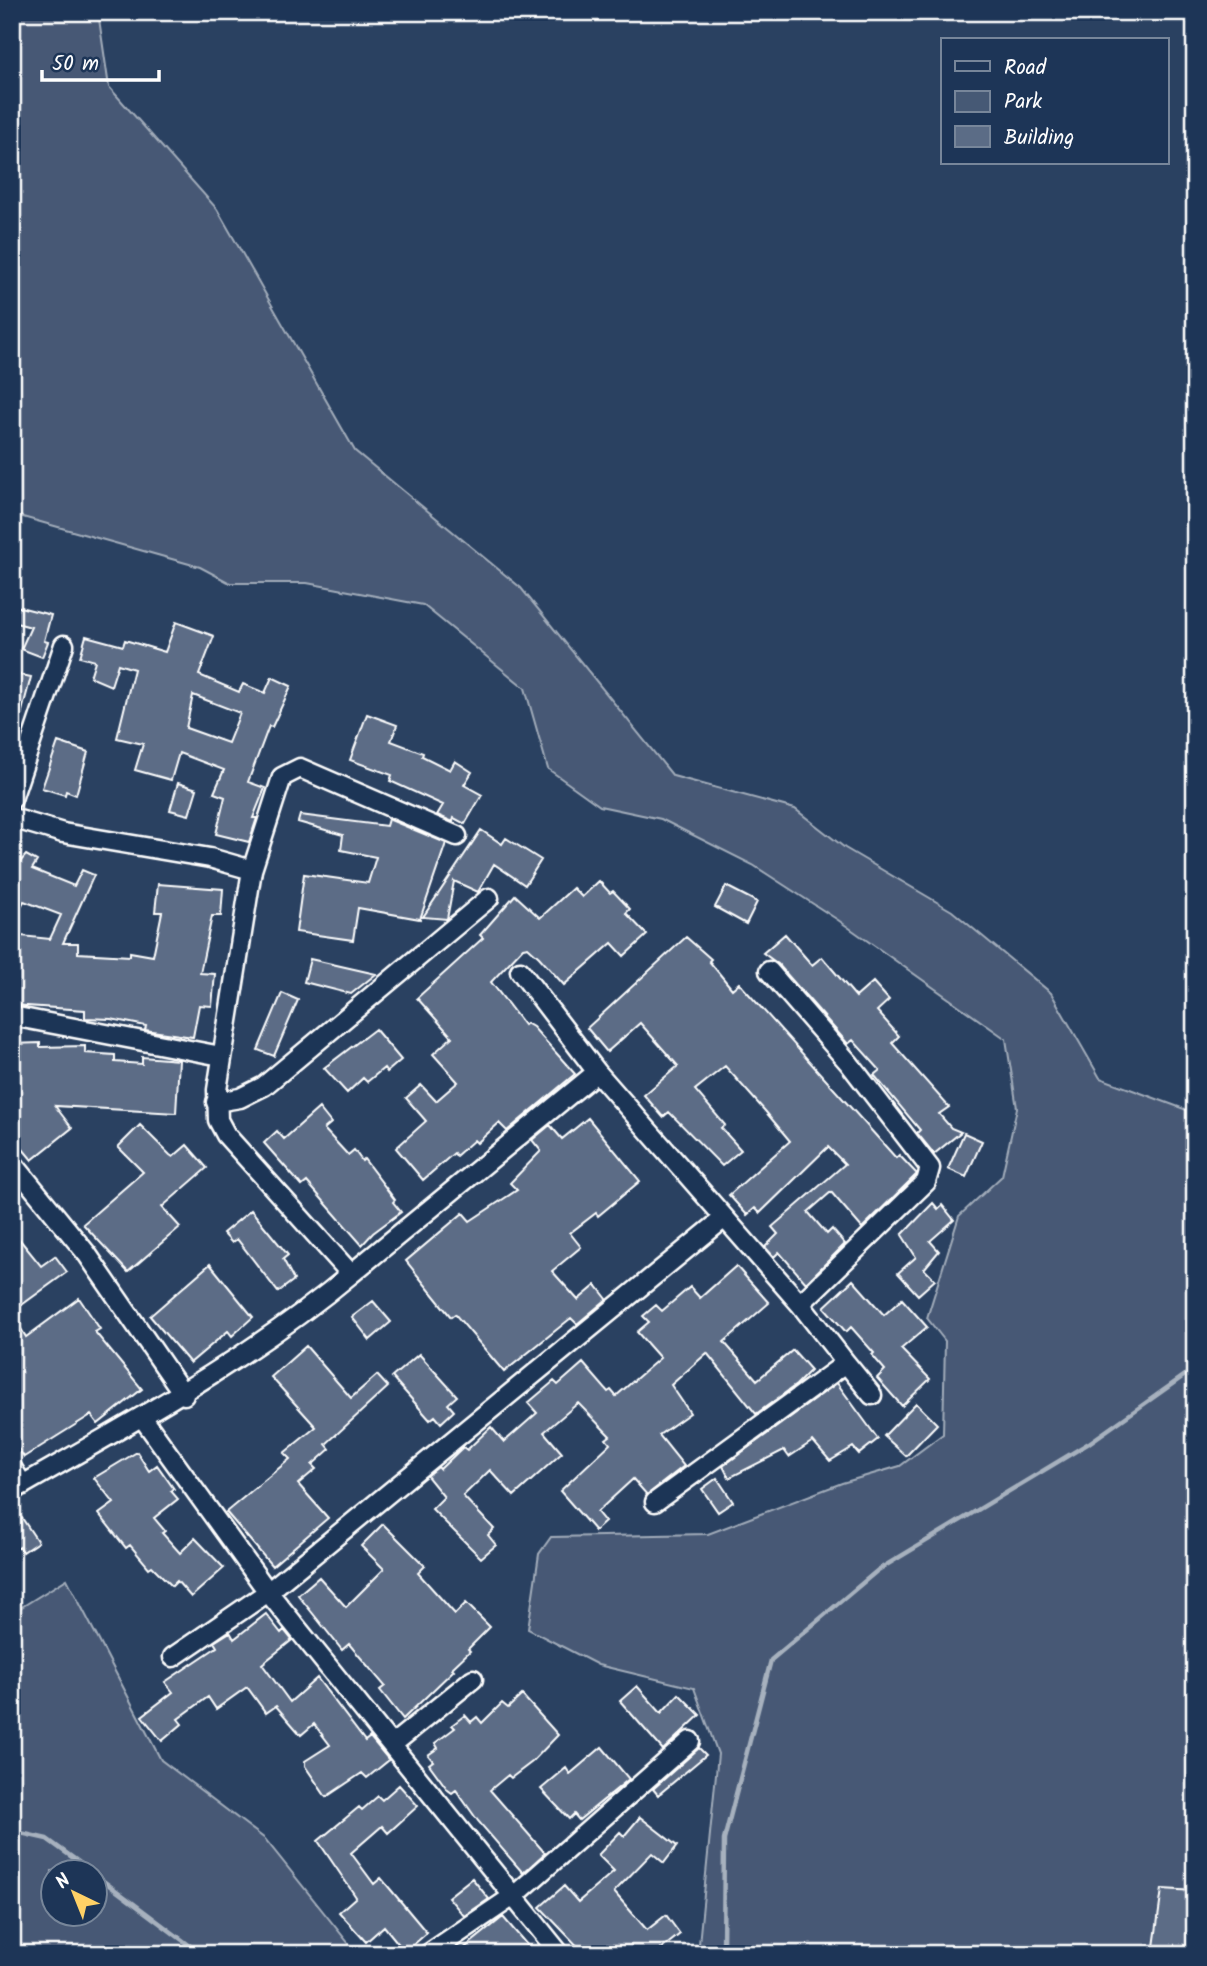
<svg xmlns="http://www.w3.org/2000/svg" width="1207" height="1966" font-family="Kalam,sans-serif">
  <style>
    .green { fill: #465975; stroke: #a2acba; stroke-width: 2; fill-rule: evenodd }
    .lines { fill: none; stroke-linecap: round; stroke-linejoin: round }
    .stream { stroke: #a7b1be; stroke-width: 4.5 }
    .building { fill: #5b6c86; stroke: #fff; stroke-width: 2; fill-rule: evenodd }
    .minor-casing { stroke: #fff; stroke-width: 23 }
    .minor { stroke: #1d3557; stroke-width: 18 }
  </style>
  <rect width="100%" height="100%" fill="#2a4161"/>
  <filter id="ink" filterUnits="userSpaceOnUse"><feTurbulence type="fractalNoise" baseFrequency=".0143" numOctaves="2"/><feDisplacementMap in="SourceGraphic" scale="14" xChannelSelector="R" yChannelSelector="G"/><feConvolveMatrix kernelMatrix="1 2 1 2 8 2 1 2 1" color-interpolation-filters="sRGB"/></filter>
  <g filter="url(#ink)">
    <!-- green -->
    <path class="green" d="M12 12H98L109 87 217 209 355 451 521 588 673 776 795 809 845 848 952 911 1051 993 1100 1078 1195 1113V1954H698L718 1754 694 1688 598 1665 528 1629 539 1554 551 1537 708 1534 842 1483 900 1466 943 1434 945 1341 927 1318 959 1216 1002 1176 1017 1108 1006 1039 838 920 753 865 661 819 600 806 548 769 525 688 423 605 307 583H230L200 567 12 514Z
      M67 1579 161 1760 265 1839 357 1954H12V1613ZM52 1871H94V1913H52Z"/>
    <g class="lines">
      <!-- stream -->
      <path class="stream" d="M12 1831 47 1839 91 1871
        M94 1874 201 1954
        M723 1954 724 1840 771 1660 878 1570 1089 1443 1195 1368"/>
    </g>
    <!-- building -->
    <path class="building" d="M12 605 51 615 44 641 48 642 42 657 21 649 31 627 12 622Z
      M176 622 214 636 199 675 239 692 243 684 265 693 272 677 291 686 272 727 269 726 248 782 265 788 253 818H257L249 842 216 834 225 797 214 793 224 770 179 753 171 780 135 770 143 744 117 738 134 669 118 664 111 686 90 677 95 661 80 657 86 636 123 646 125 640 165 652ZM193 695 240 713 228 743 186 728Z
      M17 674 31 677 16 734 12 733V686Z
      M367 714 397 725 391 741 423 753 422 756 450 770 455 761 472 772 464 785 482 795 465 824 454 818 453 822 437 815 443 805 390 781 392 775 350 760Z
      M58 742 88 752 76 795 66 791 65 795 42 788Z
      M178 783 197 789 189 815 170 810Z
      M300 815 386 826 388 819 446 843 420 919 358 908 353 940 296 932 304 874 368 883 376 857 341 850 343 835 298 822Z
      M481 830 502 844 506 838 541 860 525 885 494 864 478 892 454 881 447 919 423 917Z
      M26 855 37 861 32 869 74 886 82 870 94 875 63 943H78V953L130 956V952L153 956 162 912H155L158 884 223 889 221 916H212L200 973 215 974 212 1006 199 1005 193 1037 145 1030 146 1026 111 1019 85 1018V1010L12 1005V935L50 939 61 915 24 901 12 923V871Z
      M599 881 610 893 613 891 630 909 626 913 647 935 624 956 612 943 564 985 539 957 528 947 523 948 491 982 524 1025 526 1023 533 1027 575 1074 507 1131 499 1123 477 1143 474 1140 456 1156 454 1153 423 1180 396 1148 426 1121 406 1098 421 1085 436 1101 458 1082 433 1054 452 1037 417 998 483 938 480 935 515 895 540 918 573 888 582 897Z
      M726 886 757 902 746 924 715 907Z
      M785 934 812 965 822 957 856 997 873 982 889 1000 877 1011 899 1036 892 1043 949 1107 939 1114 951 1128 961 1132 934 1154 917 1133 920 1130 874 1075 880 1070 853 1040 848 1044 778 964 763 953Z
      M686 937 711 959 709 961 732 989 739 983 896 1158 899 1155 917 1174 862 1228 831 1192 808 1212 827 1234 832 1229 845 1244 806 1283 779 1252 774 1257 765 1247 778 1234 772 1227 845 1164 828 1147 760 1213 755 1208 747 1215 729 1195 790 1141 765 1111 725 1066 695 1090 725 1125 721 1128 741 1150 722 1166 669 1112 663 1117 644 1095 678 1066 640 1023 607 1052 587 1028Z
      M310 959 376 974 351 994 304 982Z
      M282 993 298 1000 274 1056 258 1050Z
      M375 1029 401 1060 387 1072 384 1068 367 1082 363 1078 347 1093 324 1068Z
      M40 1043V1047L85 1046V1053L115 1055V1062L142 1064V1057L179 1060 176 1113 55 1106 72 1128 32 1160 12 1136V1044Z
      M319 1108 331 1123 324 1129 348 1155 354 1150 362 1161 364 1159 395 1200 393 1202 401 1212 373 1233 362 1245 307 1182 302 1186 264 1143 277 1131 284 1139Z
      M588 1118 640 1181 598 1216 596 1213 570 1233 581 1247 552 1271 578 1300 596 1285 607 1299 577 1324 571 1318 504 1372 455 1314 451 1317 406 1261 463 1213 470 1221 517 1190 510 1183 541 1151 532 1140 550 1125 562 1139Z
      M140 1125 170 1155 173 1157 187 1145 207 1168 162 1207 180 1227 128 1272 83 1224 143 1172 118 1147Z
      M964 1133 982 1141 966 1177 948 1169Z
      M933 1203 938 1209 942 1205 954 1220 930 1241 939 1251 924 1269 935 1280 918 1295 898 1273 916 1257 902 1235Z
      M251 1210 288 1255 283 1259 294 1280 278 1292 237 1239 232 1243 223 1233Z
      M12 1230 41 1266 55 1256 67 1272 12 1312Z
      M210 1264 253 1317 232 1336 228 1331 190 1363 150 1316Z
      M736 1266 769 1303 724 1342 757 1380 793 1350 811 1370 796 1385 756 1414 707 1353 671 1385 690 1413 659 1435 684 1466 647 1495 633 1479 597 1512 605 1522 595 1531 560 1491 610 1444 606 1439 610 1436 578 1403 544 1432 562 1453 514 1496 490 1470 463 1496 494 1529 488 1535 496 1545 481 1558 432 1509 444 1497 427 1476 438 1467 440 1469 463 1447 467 1450 491 1427 504 1442 537 1413 528 1403 554 1381 558 1385 583 1363 608 1392 611 1390 616 1396 660 1358 637 1332 649 1322 643 1316 656 1305 662 1311 690 1287 700 1298Z
      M853 1280 884 1315 902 1299 927 1327 901 1349 930 1379 902 1406 877 1378 885 1370 872 1355 874 1353 851 1327 846 1332 824 1307Z
      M79 1298 100 1329 95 1332 142 1389 98 1424 91 1415 24 1457 12 1440V1314L26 1337Z
      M373 1301 391 1322 370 1340 352 1317Z
      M306 1346 351 1398 377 1375 388 1387 326 1444 330 1449 312 1465 316 1469 298 1484 328 1518 272 1566 226 1512 290 1459 284 1453 316 1427 271 1377Z
      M419 1354 457 1396 448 1404 454 1411 441 1423 435 1416 430 1420 392 1377Z
      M837 1383 878 1439 859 1454 853 1447 830 1461 813 1441 789 1457 784 1450 729 1478 723 1466Z
      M916 1403 937 1424 906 1456 884 1436Z
      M137 1452 149 1471 157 1465 174 1489 171 1491 178 1499 154 1518 165 1531 162 1533 180 1553 195 1538 224 1568 191 1597 177 1581 172 1586 152 1566 149 1568 130 1545 126 1548 99 1514 114 1503 94 1478Z
      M717 1478 733 1502 718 1512 702 1489Z
      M22 1518 38 1542 23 1552 20 1547 12 1552V1525Z
      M383 1524 425 1566 418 1573 455 1614 466 1603 490 1627 468 1649 470 1651 452 1668 454 1670 403 1719 380 1690 385 1686 349 1644 342 1650 298 1595 319 1577 346 1607 384 1569 361 1546Z
      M266 1614 281 1633 284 1630 292 1640 262 1664 290 1702 317 1678 365 1741 370 1737 389 1760 367 1778 362 1773 326 1797 305 1766V1761L330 1745 314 1724 301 1735 276 1706 266 1713 247 1687 216 1709 208 1697 178 1719 182 1724 162 1741 142 1716 173 1692 165 1682 217 1647 214 1642 230 1632 234 1639Z
      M637 1686 661 1713 679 1694 700 1715 663 1750 620 1701Z
      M522 1695 558 1735 532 1762 511 1778 508 1775 490 1790 545 1853 523 1873 478 1821 456 1790 452 1793 448 1790 429 1764 433 1761 428 1755 438 1748 435 1743 455 1728 452 1725 465 1715 471 1722 477 1717 482 1723 502 1703 508 1708Z
      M602 1747 629 1779 579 1820 574 1814 569 1819 541 1789 566 1768 570 1774Z
      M699 1748 706 1755 658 1795 653 1789Z
      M399 1785 418 1806 388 1833 382 1826 351 1853 374 1884 381 1878 427 1933 405 1952 384 1926 366 1942 339 1912 356 1897 318 1841 359 1807 362 1810 378 1796 382 1800Z
      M640 1817 677 1846 664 1863 652 1853 614 1892 647 1930 666 1915 680 1934 655 1954H585L540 1907 564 1886 578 1902 614 1871 598 1855 620 1832 624 1836Z
      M472 1878 489 1899 464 1916 448 1897Z
      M1162 1889 1195 1891 1188 1954H1153Z
      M503 1917 527 1945 517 1954H457Z"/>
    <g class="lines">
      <!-- minor casing -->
      <g class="minor-casing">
        <path id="minor" d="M12 799 64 645
          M12 818 63 833 210 858 252 870 217 1090 218 1120 226 1135 351 1274C247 1361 130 1423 12 1491
          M252 870 282 777 300 768 457 836
          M520 971 597 1072 800 1304 846 1363 655 1502
          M769 971 849 1063 930 1168 926 1182 800 1304
          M12 1016 221 1056
          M216 1102 240 1098 264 1086 489 898
          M12 1162 87 1254 184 1395
          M351 1274 597 1072
          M846 1363 872 1395
          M142 1417 268 1592 560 1954
          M12 1468 23 1485
          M173 1657 268 1592 723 1219
          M393 1744 473 1679
          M428 1954 515 1895 690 1741"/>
      </g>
      <!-- minor -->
      <use href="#minor" class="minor"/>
    </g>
  </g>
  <!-- margin -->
  <rect width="1207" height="1966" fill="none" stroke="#1d3557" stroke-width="42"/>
  <rect x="21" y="21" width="1165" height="1924" fill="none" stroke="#fff" stroke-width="2.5" filter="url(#ink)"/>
  <!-- legend -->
  <rect x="941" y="38" width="228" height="126" fill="#1d3557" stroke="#77869a" stroke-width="2"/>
  <rect x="955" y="61" width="35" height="10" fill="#1d3557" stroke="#77869a" stroke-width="2"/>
  <text x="1004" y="74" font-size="21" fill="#ffffff">Road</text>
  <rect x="955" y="91" width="35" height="21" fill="#465975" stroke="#77869a" stroke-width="2"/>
  <text x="1004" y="108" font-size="21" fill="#ffffff">Park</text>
  <rect x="955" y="126" width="35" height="21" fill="#5b6c86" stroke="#77869a" stroke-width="2"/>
  <text x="1004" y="144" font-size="21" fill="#ffffff">Building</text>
  <!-- north arrow -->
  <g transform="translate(74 1893) rotate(317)"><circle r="33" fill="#1d3557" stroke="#77869a" stroke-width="2"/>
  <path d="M0-5L12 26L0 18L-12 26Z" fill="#ffd166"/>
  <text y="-10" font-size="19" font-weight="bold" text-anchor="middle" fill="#ffffff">N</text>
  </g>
  <!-- scale -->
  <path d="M42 70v10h117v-10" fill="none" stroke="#ffffff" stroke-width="3.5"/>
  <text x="52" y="70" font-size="21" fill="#ffffff" stroke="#1d3557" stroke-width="5" paint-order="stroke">50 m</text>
</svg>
